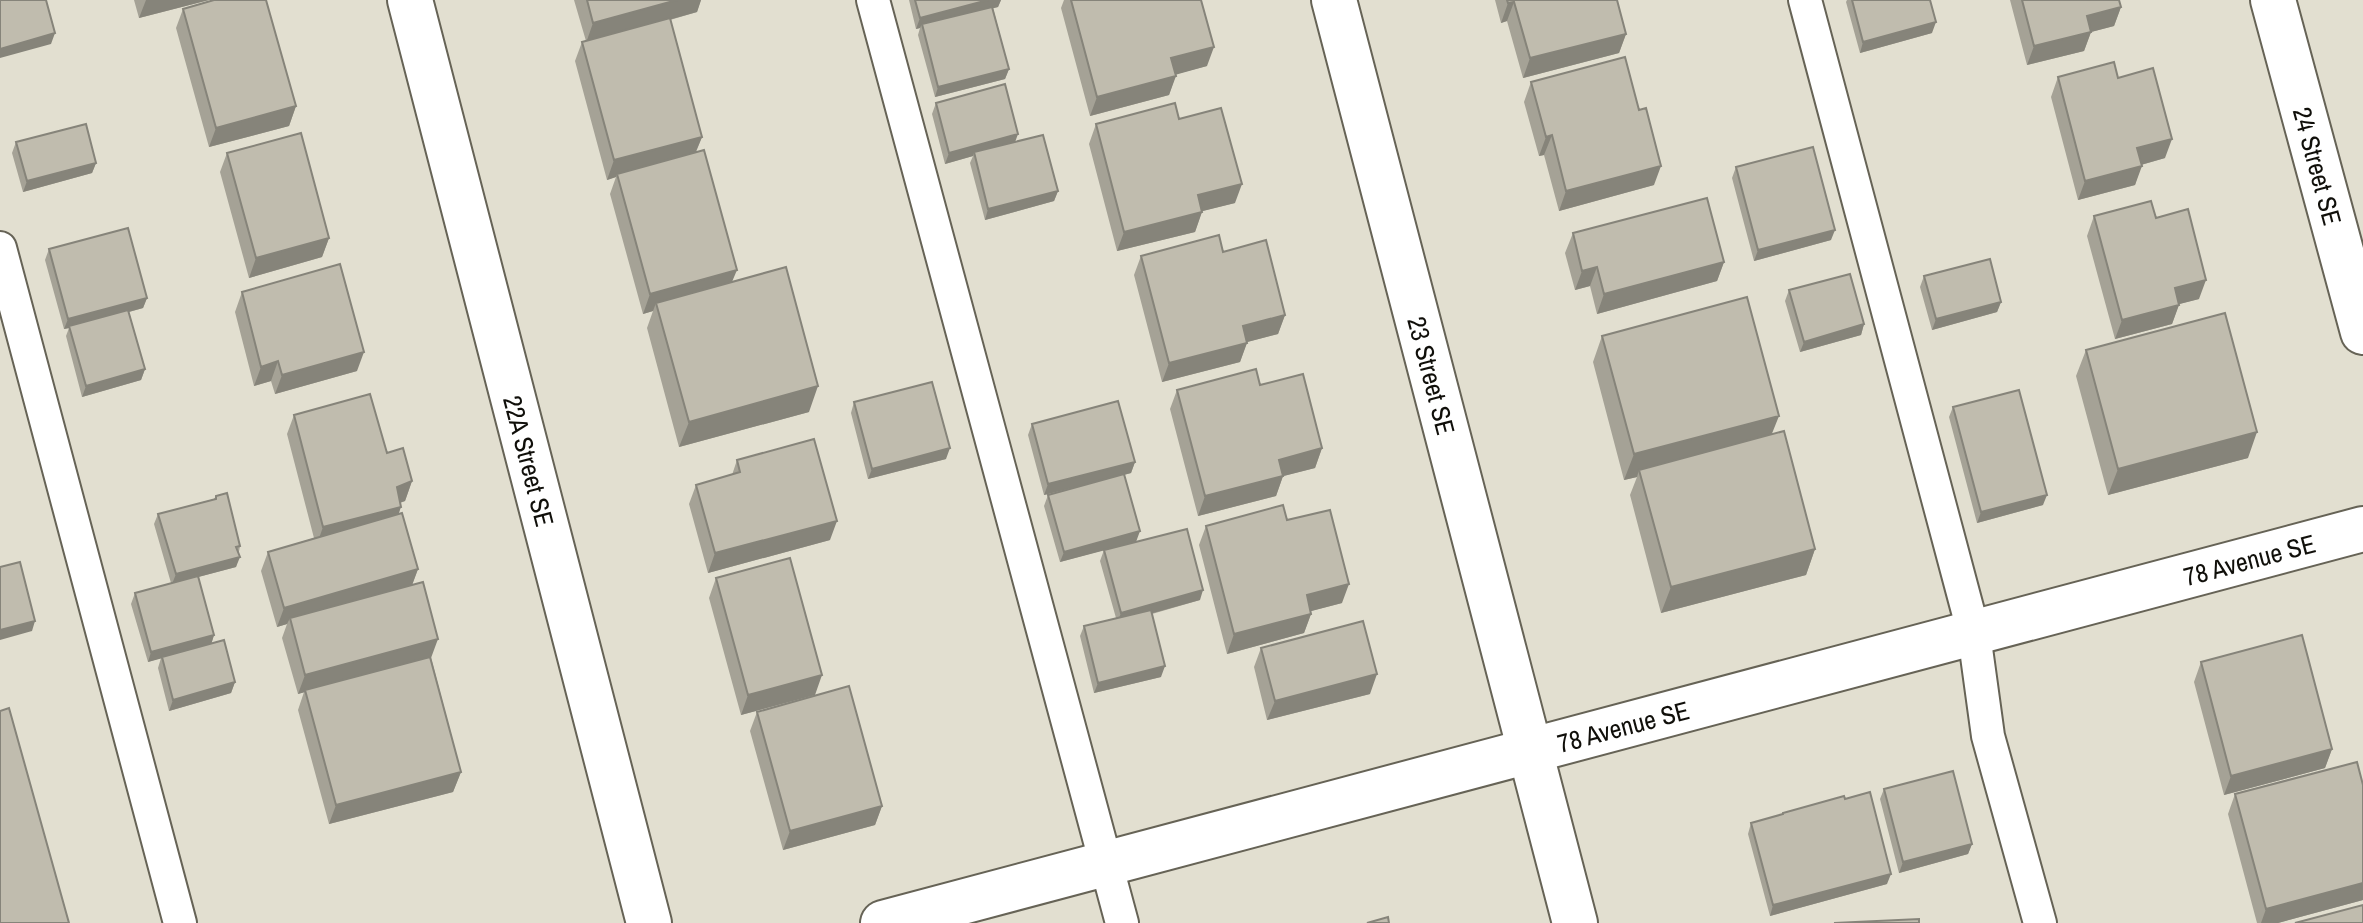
<svg xmlns="http://www.w3.org/2000/svg" width="2363" height="923" font-family="'Archivo Narrow',sans-serif">
  <style>
    .lines { fill: none; stroke-linecap: round; stroke-linejoin: round }
    .service-casing { stroke: #666356; stroke-width: 36 }
    .minor-casing { stroke: #666356; stroke-width: 48 }
    .service { stroke: #fff; stroke-width: 32 }
    .minor { stroke: #fff; stroke-width: 44 }
    .wall { fill: #a5a296 }
    .shaded-wall { fill: #86847a }
    .building { fill: #c0bcae; stroke: #86847a; stroke-width: 2 }
    .labels { text-anchor: middle; dominant-baseline: central; stroke-width: 6; stroke-linejoin: round; paint-order: stroke }
    .street-label { font-size: 26px; fill: #100f0a; stroke: #fff }
  </style>
  <rect width="100%" height="100%" fill="#e2dfd0"/>
  <g class="lines">
    <!-- service casing -->
    <g class="service-casing">
      <path id="service" d="M873 0 1122 923
        M1805 0 1974 634 1988 736 2040 923
        M0 248 180 923"/>
    </g>
    <!-- minor casing -->
    <g class="minor-casing">
      <g id="minor">
        <path id="s1" d="M410 0 649 923"/>
        <path id="s2" d="M1334 0 1575 923"/>
        <path id="s3" d="M2273 0 2363 332"/>
        <path id="s4" d="M883 923 2363 529"/>
      </g>
    </g>
    <!-- service -->
    <use href="#service" class="service"/>
    <!-- minor -->
    <use href="#minor" class="minor"/>
  </g>
  <!-- wall -->
  <path class="wall" d="M134 0H209L139 18Z
    M574 0H701L697 12 670 20 702 137 696 152 732 282 809 412 679 447 647 328 653 311 643 314 610 194 616 177 607 180 575 61 582 42 586 41Z
    M909 0H1001L998 7 993 8 1009 69 1005 79 935 97 918 35 920 28 916 29Z
    M1064 0H1201L1207 66 1176 74 1169 95 1090 116 1061 8Z
    M1495 0H1617L1626 34 1619 53 1523 78 1507 21 1501 23Z
    M1847 0H1930L1932 33 1860 53 1846 2Z
    M2010 0H2119L2121 7 2114 26 2091 32 2084 51 2027 65Z
    M183 9 296 106 289 126 209 147 176 28Z
    M2058 77 2165 158 2141 165 2135 185 2078 200 2051 97Z
    M1531 82 1654 185 1559 211 1544 155 1539 156 1524 102Z
    M936 103 1015 142 1058 191 1054 201 985 220 970 163 973 156 945 164 932 114Z
    M1179 119 1235 203 1202 211 1195 232 1117 251 1089 144 1096 124Z
    M16 142 96 163 92 173 23 192 12 153Z
    M227 153 329 238 322 257 249 278 220 172Z
    M1736 167 1831 240 1754 261 1732 178Z
    M2094 216 2156 218 2199 299 2179 304 2172 324 2115 339 2087 236Z
    M1573 233 1724 262 1717 281 1597 314 1590 286 1575 290 1565 253Z
    M49 249 147 298 143 308 129 312 145 369 141 380 82 397 66 336 69 328 64 329 45 260Z
    M1223 252 1285 315 1278 334 1247 342 1240 362 1162 382 1134 275 1141 256Z
    M1924 276 2001 302 1997 312 1932 330 1920 287Z
    M1789 290 1864 324 1861 335 1800 352 1785 301Z
    M242 292 357 371 275 394 271 381 254 386 235 312Z
    M1602 336 1772 434 1815 549 1806 575 1661 613 1630 495 1637 477 1624 480 1593 362Z
    M2086 350 2248 458 2108 495 2076 376Z
    M1260 385 1322 448 1315 468 1283 476 1276 496 1198 516 1170 409 1177 390Z
    M854 402 946 459 868 479 851 413Z
    M1953 407 2043 505 1977 523 1949 417Z
    M294 415 387 453 412 481 405 501 400 503 399 513 418 569 412 585 461 772 453 792 329 824 298 710 304 692 298 694 282 638 287 624 277 627 261 571 268 552 314 538 287 434Z
    M1032 424 1135 462 1131 473 1124 475 1136 542 1200 600 1152 614 1161 677 1094 693 1080 636 1084 626 1116 618 1100 561 1104 550 1060 562 1044 506 1048 495 1081 486 1044 495 1028 435Z
    M737 460 830 540 708 573 689 504 696 485 732 475Z
    M216 496 240 546 236 567 198 577 214 635 211 644 235 682 231 693 169 711 158 668 161 658 148 662 131 604 135 593 171 583 154 524 158 514 214 499Z
    M1206 526 1342 603 1311 611V614L1304 633 1227 654 1199 545Z
    M716 578 815 695 741 715 709 598Z
    M1261 648 1370 694 1267 720 1254 667Z
    M2201 662 2332 749 2325 768 2224 795 2194 682Z
    M757 712 882 806 875 825 783 850 750 731Z
    M1884 789 1972 844 1968 854 1899 873 1880 799Z
    M2235 794 2363 900 2278 923H2257L2228 814Z
    M1783 813 1887 884 1770 916 1748 834 1751 823 1782 815Z"/>
  <!-- shaded-wall -->
  <path class="shaded-wall" d="M146 0H209L139 18Z
    M677 0H701L697 12 586 43 593 23Z
    M988 0H1001L998 7 922 27V24L920 28 916 29 920 18Z
    M1514 2 1507 21 1501 23 1508 3Z
    M2121 7 2114 26 2091 32 2084 51 2027 65 2034 46 2087 16Z
    M1936 22 1932 33 1860 53 1863 42Z
    M55 33 51 44 0 58V49Z
    M1626 34 1619 53 1523 78 1530 58Z
    M1214 47 1207 66 1164 78 1171 58Z
    M1009 69 1005 79 935 97 938 87Z
    M1176 76 1169 95 1090 116 1097 97Z
    M296 106 289 126 209 147 216 128Z
    M1018 134 1014 145 974 152 973 156 945 164 949 153Z
    M1552 135 1544 155 1539 156 1546 137Z
    M702 137 694 156 617 174 616 177 607 180 614 160Z
    M2172 139 2165 158 2130 168 2137 148Z
    M96 163 92 173 23 192 27 181Z
    M1661 166 1654 185 1559 211 1566 191Z
    M2142 166 2135 185 2078 200 2085 181Z
    M1242 184 1235 203 1191 214 1198 195Z
    M1058 191 1054 201 985 220 988 209Z
    M1202 212 1195 232 1117 251 1124 232Z
    M1835 230 1831 240 1754 261 1758 250Z
    M329 238 322 257 249 278 256 258Z
    M1724 262 1717 281 1597 314 1604 294Z
    M1597 267 1590 286 1575 290 1582 271Z
    M737 270 729 289 656 303 653 311 643 314 650 294Z
    M2206 280 2199 299 2168 307 2175 288Z
    M147 298 143 308 70 328 69 326V328L64 329 68 319Z
    M2001 302 1997 312 1932 330 1936 319Z
    M2179 305 2172 324 2115 339 2122 320Z
    M1285 315 1278 334 1236 345 1243 326Z
    M1864 324 1861 335 1800 352 1804 342Z
    M1247 343 1240 362 1162 382 1169 363Z
    M364 352 357 371 275 394 282 375Z
    M278 361 271 381 254 386 261 367Z
    M145 369 141 380 82 397 86 386Z
    M818 386 809 412 679 447 689 422Z
    M1779 416 1769 441 1639 470 1637 477 1624 480 1634 454Z
    M2257 432 2248 458 2108 495 2118 469Z
    M950 448 946 459 868 479 872 469Z
    M1322 448 1315 468 1272 479 1279 460Z
    M1135 462 1131 473 1044 495 1048 484Z
    M1283 476 1276 496 1198 516 1205 496Z
    M412 481 405 501 389 506 397 487Z
    M2047 495 2043 505 1977 523 1981 512Z
    M401 507 394 527 316 547 323 527Z
    M837 521 830 540 708 573 715 553Z
    M1140 531 1136 542 1060 562 1064 552Z
    M1815 549 1806 575 1661 613 1671 587Z
    M240 557 236 567 172 584 176 574Z
    M418 569 411 588 290 618 287 624 277 627 284 608Z
    M1349 584 1342 603 1300 614 1307 595Z
    M1203 590 1200 600 1117 623 1121 613Z
    M1311 614 1304 633 1227 654 1234 634Z
    M35 621 32 631 0 640V630Z
    M214 635 211 645 148 662 151 652Z
    M438 639 431 658 298 694 305 675Z
    M1165 666 1161 677 1094 693 1098 683Z
    M1377 674 1370 694 1267 720 1275 701Z
    M822 675 815 695 741 715 748 695Z
    M235 682 231 693 169 711 173 700Z
    M2332 749 2325 768 2224 795 2231 776Z
    M461 772 453 792 329 824 336 805Z
    M882 806 875 825 783 850 790 831Z
    M1972 844 1968 854 1899 873 1903 862Z
    M1891 874 1887 884 1770 916 1773 905Z
    M2363 883V900L2278 923H2261L2266 909Z"/>
  <!-- building -->
  <path class="building" d="M0 0H46L55 33 0 49Z
    M214 0H266L296 106 216 128 183 9Z
    M587 0H677L593 23Z
    M915 0H988L920 18Z
    M1071 0H1201L1214 47 1171 58 1176 76 1097 97Z
    M1507 0H1617L1626 34 1530 58 1514 2 1508 3Z
    M1852 0H1930L1936 22 1863 42Z
    M2022 0H2119L2121 7 2087 16 2091 32 2034 46Z
    M992 7 1009 69 938 87 922 24Z
    M670 18 702 137 614 160 582 42Z
    M1625 57 1639 110 1646 108 1661 166 1566 191 1552 135 1546 137 1531 82Z
    M2114 62 2118 78 2153 68 2172 139 2137 148 2142 166 2085 181 2058 77Z
    M1005 84 1018 134 949 153 936 103Z
    M1175 103 1179 119 1221 108 1242 184 1198 195 1202 212 1124 232 1096 124Z
    M86 124 96 163 27 181 16 142Z
    M301 133 329 238 256 258 227 153Z
    M1043 135 1058 191 988 209 974 152Z
    M1813 147 1835 230 1758 250 1736 167Z
    M704 150 737 270 650 294 617 174Z
    M1707 198 1724 262 1604 294 1597 267 1582 271 1573 233Z
    M2151 201 2156 218 2188 209 2206 280 2175 288 2179 305 2122 320 2094 216Z
    M128 228 147 298 68 319 49 249Z
    M1219 235 1223 252 1266 240 1285 315 1243 326 1247 343 1169 363 1141 256Z
    M1990 259 2001 302 1936 319 1924 276Z
    M340 264 364 352 282 375 278 361 261 367 242 292Z
    M786 267 818 386 689 422 656 303Z
    M1850 274 1864 324 1804 342 1789 290Z
    M1747 297 1779 416 1634 454 1602 336Z
    M128 310 145 369 86 386 69 326Z
    M2225 313 2257 432 2118 469 2086 350Z
    M1256 369 1260 385 1303 374 1322 448 1279 460 1283 476 1205 496 1177 390Z
    M932 382 950 448 872 469 854 402Z
    M2019 390 2047 495 1981 512 1953 407Z
    M370 394 387 453 403 448 412 481 397 487 401 507 323 527 294 415Z
    M1118 401 1135 462 1048 484 1032 424Z
    M1784 431 1815 549 1671 587 1639 470Z
    M814 439 837 521 715 553 696 485 740 472 737 460Z
    M1124 474 1140 531 1064 552 1048 495Z
    M227 493 240 546 236 547 240 557 176 574 158 514 216 499V496Z
    M1283 505 1287 520 1330 510 1349 584 1307 595 1311 614 1234 634 1206 526Z
    M402 513 418 569 284 608 268 552Z
    M1187 529 1203 590 1121 613 1104 550Z
    M790 558 822 675 748 695 716 578Z
    M20 562 35 621 0 630V567Z
    M198 576 214 635 151 652 135 593Z
    M423 582 438 639 305 675 290 618Z
    M1151 610 1165 666 1098 683 1084 626Z
    M1363 621 1377 674 1275 701 1261 648Z
    M2302 635 2332 749 2231 776 2201 662Z
    M224 640 235 682 173 700 162 657Z
    M430 657 461 772 336 805 305 690Z
    M849 686 882 806 790 831 757 712Z
    M9 708 69 923H0V711Z
    M2357 762 2363 785V883L2266 909 2235 794Z
    M1953 771 1972 844 1903 862 1884 789Z
    M1870 792 1891 874 1773 905 1751 823 1783 814V813L1844 796 1845 799Z
    M2363 905V923H2295Z
    M1388 917 1389 923H1367Z
    M1919 919V923H1834Z"/>
  <g class="labels">
    <!-- street labels -->
    <g class="street-label">
      <text stroke="none"><textPath href="#s3" startOffset="172">24 Street SE</textPath></text>
      <text stroke="none"><textPath href="#s2" startOffset="388">23 Street SE</textPath></text>
      <text stroke="none"><textPath href="#s1" startOffset="476">22A Street SE</textPath></text>
      <text stroke="none"><textPath href="#s4" startOffset="1414">78 Avenue SE</textPath></text>
      <text stroke="none"><textPath href="#s4" startOffset="766">78 Avenue SE</textPath></text>
    </g>
  </g>
</svg>
